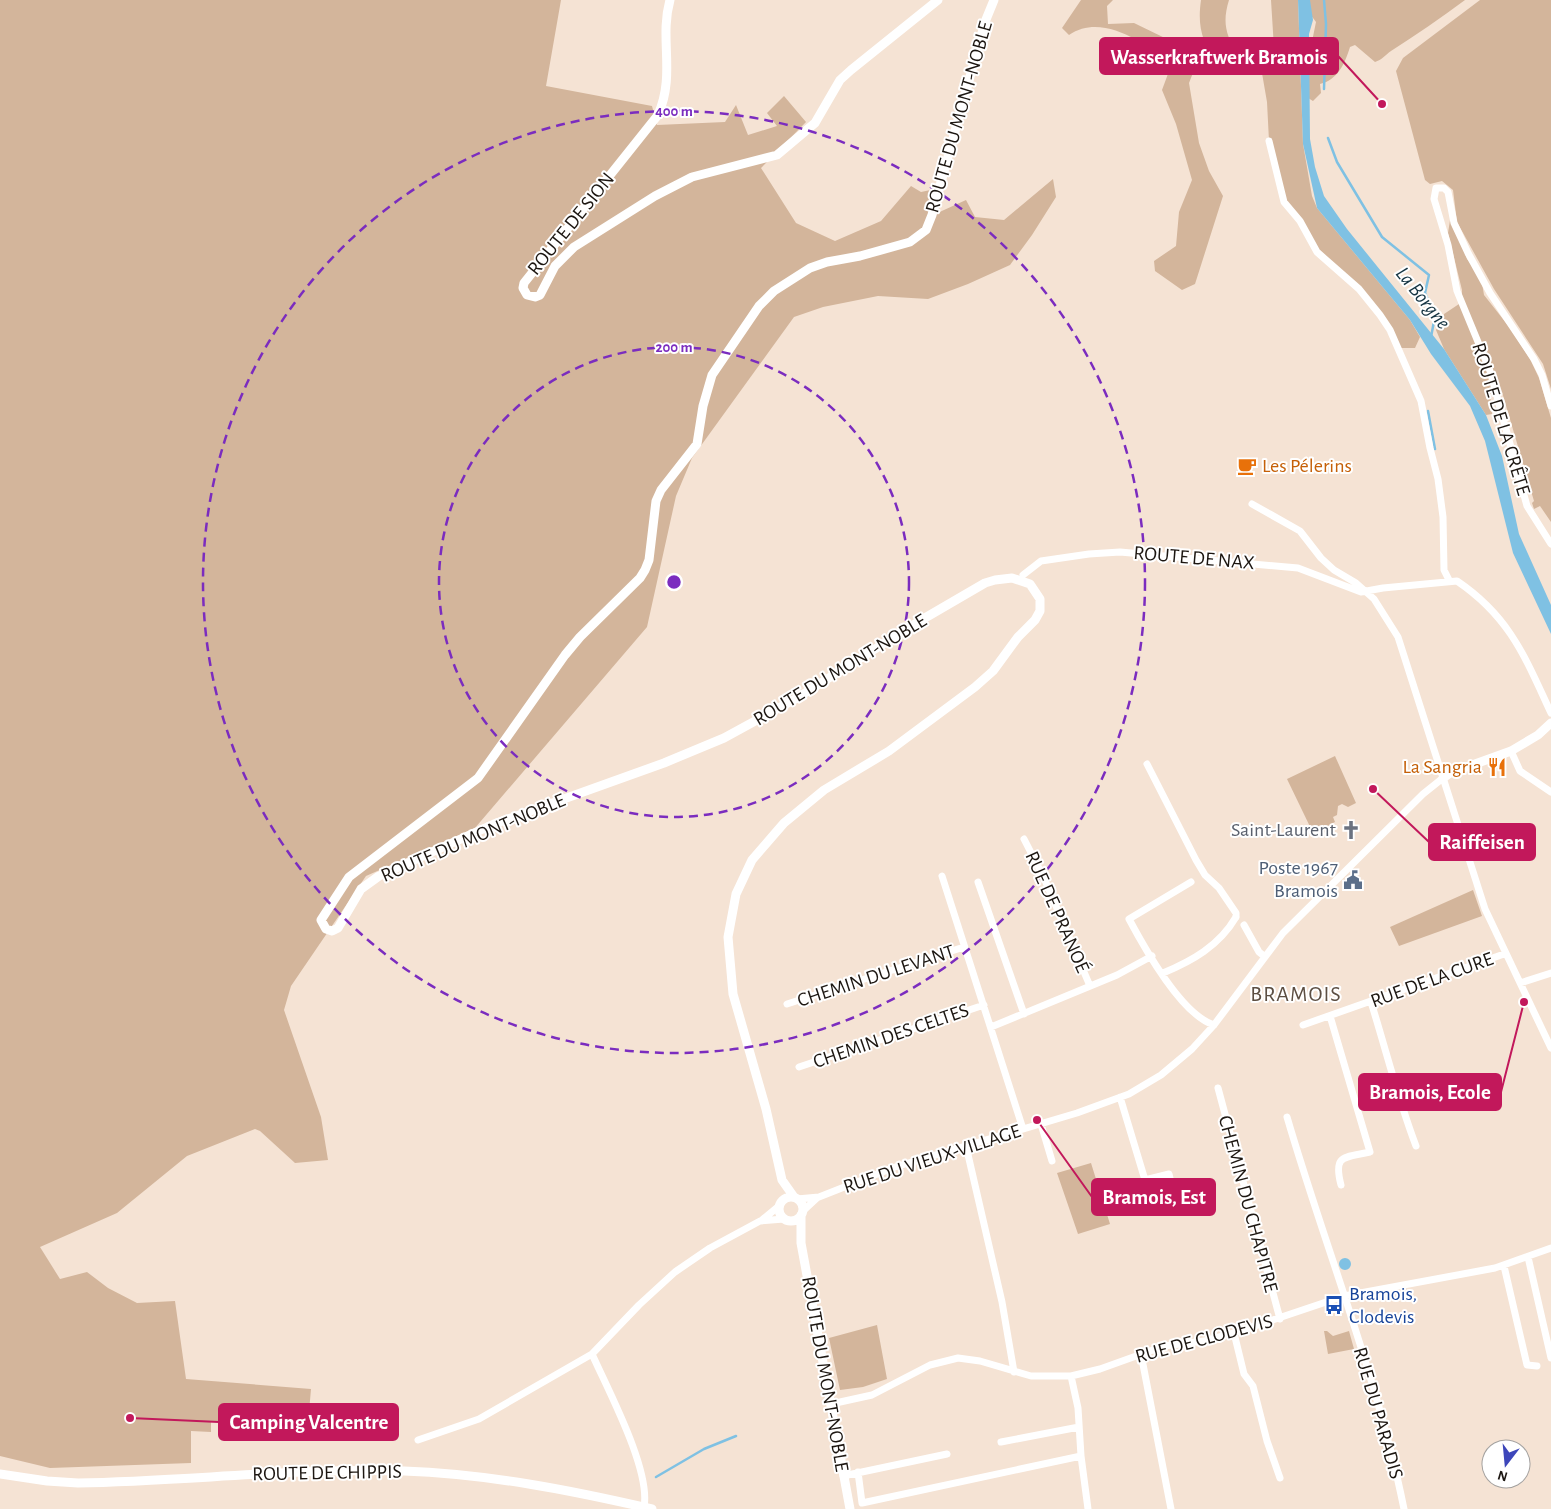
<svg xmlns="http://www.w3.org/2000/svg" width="1551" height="1509" font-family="'Alegreya Sans',sans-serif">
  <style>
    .green { fill: #d3b59b }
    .water { fill: #7fc1e3 }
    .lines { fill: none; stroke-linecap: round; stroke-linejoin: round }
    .stream { stroke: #7fc1e3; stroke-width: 2.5 }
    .minor { stroke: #fff; stroke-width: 7 }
    .tertiary { stroke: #fff; stroke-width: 9 }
    .ring { fill: none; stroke: #7b2cbf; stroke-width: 2.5; stroke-dasharray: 9 6 }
    .labels { text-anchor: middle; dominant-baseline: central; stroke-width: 4; stroke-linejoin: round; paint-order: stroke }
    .street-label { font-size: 20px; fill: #1c1611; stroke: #fff }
    .food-label { font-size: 20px; fill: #c56008; stroke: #fff; text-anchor: start }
    .worship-label { font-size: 20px; fill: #5b616d; stroke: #fff; text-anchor: end }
    .service-label { font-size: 20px; fill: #4e5e75; stroke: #fff; text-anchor: end }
    .transit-label { font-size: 20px; fill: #164399; stroke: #fff; text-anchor: start }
    .water-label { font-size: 21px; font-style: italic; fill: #153442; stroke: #fff }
    .quarter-label { font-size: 22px; letter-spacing: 1px; fill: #5c4e42; stroke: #fff }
    .centre { fill: #7b2cbf; stroke: #fff; stroke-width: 2.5 }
    .ring-label { font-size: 15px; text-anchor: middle; font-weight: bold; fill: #7b2cbf; stroke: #fff; stroke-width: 4; stroke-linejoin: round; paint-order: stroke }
    .leader { fill: none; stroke: #c2185b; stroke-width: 2 }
    .callout-dot { fill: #c2185b; stroke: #fff; stroke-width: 2 }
    .callout { fill: #c2185b; stroke: #c2185b; stroke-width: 2 }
    .callout-label { font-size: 21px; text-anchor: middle; font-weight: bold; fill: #fff }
  </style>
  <rect width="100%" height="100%" fill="#f5e3d4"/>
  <!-- green -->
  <path class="green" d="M0 0H561L546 86 652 106 657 125 725 122 736 105 748 135 777 126 767 113 784 96 806 122 761 168 796 223 835 241 881 221 911 186 921 192 940 188 933 215 966 200 975 217 1004 220 1053 179 1056 197 1032 235 1010 265 968 284 928 299 878 296 823 307 794 317 692 458 676 496 647 627 475 828 366 876 291 986 284 1010 321 1117 328 1160 295 1163 260 1131 255 1129 187 1156 117 1213 40 1247 60 1279 87 1272 108 1288 137 1303 175 1301 186 1379 311 1389 309 1412H260L259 1421H211V1432L191 1431V1463L50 1468 0 1456Z
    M1081 0H1113L1107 6 1108 24 1134 23 1169 40 1198 60 1189 83 1199 143 1209 171 1223 196 1195 284 1182 290 1155 271 1154 261 1176 246 1179 212 1192 180 1176 124 1162 90 1172 63C1144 44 1103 12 1069 35L1062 28Z
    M1201 0H1229C1222 23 1226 34 1237 55L1226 62 1215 65C1203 40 1197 28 1201 0Z
    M1271 0H1298L1303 144 1312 196 1317 208 1410 320 1420 337 1415 348H1397L1369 301 1325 261 1284 202 1269 141 1267 102 1258 50 1274 48Z
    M1307 0H1465C1441 18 1416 35 1391 51 1385 55 1382 60 1375 62L1355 45 1350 47C1345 63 1338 80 1320 84L1321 93 1313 101 1308 98V61L1316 22 1310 14Z
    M1480 0H1551V389L1543 364 1494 289 1457 222 1453 190 1442 181 1430 184 1425 180 1396 71 1403 58Z
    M1451 214 1467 259 1481 277 1484 295 1510 328 1530 359 1539 378 1551 418V522L1540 506 1534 509 1532 503 1534 501 1502 392 1490 394 1492 414 1486 415 1444 349 1436 330 1444 314 1462 302V290L1448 233Z
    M1335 756 1356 803 1348 807 1342 804 1338 806 1337 815 1333 817 1335 822 1331 824 1333 828 1315 837 1287 779Z
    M1473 890 1482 916 1399 946 1390 927Z
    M1091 1163 1110 1224 1078 1234 1057 1173Z
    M877 1325 887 1379 863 1387 840 1390 829 1338Z
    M1324 1331H1327L1333 1336 1349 1331 1354 1349 1328 1354Z"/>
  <!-- water -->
  <path class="water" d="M1298 0H1310L1313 20 1309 34 1310 139 1315 167 1324 196 1347 229 1444 349 1486 415 1502 456 1519 534 1551 605V634L1513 553 1485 441 1470 406 1431 354 1410 320 1317 208 1303 144Z
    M1339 1264a6 6 0 1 1 12 0a6 6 0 1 1-12 0Z"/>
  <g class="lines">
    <!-- stream -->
    <path class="stream" d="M1324 89 1326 24 1324 0
      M1328 138 1337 162 1382 237 1429 275 1425 293 1435 316 1431 337
      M1428 411 1435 449
      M656 1477 704 1449 736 1436"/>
    <!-- minor -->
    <path class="minor" d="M1269 141 1284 202 1300 221 1317 252 1359 289 1380 315 1390 330 1421 401 1430 448 1438 479 1443 517 1444 570 1449 580
      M1551 406 1542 375 1534 359 1490 293 1468 253 1454 223 1448 192 1444 188H1436L1434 199 1448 245 1457 291 1490 371 1527 506 1551 544
      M1252 504 1300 531 1321 558 1334 570 1356 583 1374 599 1398 637 1485 909 1551 1048
      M1023 575 1041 561 1089 554 1120 552 1298 568 1361 592 1383 588 1457 581C1510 617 1525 657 1551 713
      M1511 751 1520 771 1551 792
      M1147 764 1196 860 1205 875 1219 888 1236 913V917
      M1024 839 1044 878 1090 986
      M942 876 1023 1129
      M978 882 1024 1014
      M1191 882 1129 919C1145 949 1182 1015 1214 1025
      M1244 925 1259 952 1264 956
      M1163 973C1192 961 1219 946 1236 917
      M1520 983 1551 973
      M1371 1002C1386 1050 1398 1099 1416 1146
      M787 1004 964 947
      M1330 1016 1370 1152C1344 1158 1333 1154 1341 1185
      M1303 1025 1504 954
      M991 1027 1117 975 1152 956
      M799 1067 984 1005
      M1218 1088 1280 1319
      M1120 1097 1145 1180 1169 1174 1177 1206 1197 1201
      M1287 1117C1325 1247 1377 1375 1404 1509
      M1041 1124 1052 1161
      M966 1146 1002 1302 1014 1372
      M797 1199 819 1197 895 1167 1077 1113 1129 1094 1161 1075 1192 1049 1214 1025 1283 933 1423 794 1443 778
      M803 1211 817 1198
      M762 1220 779 1206
      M1528 1257 1551 1358
      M1504 1266 1527 1365 1537 1366
      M1234 1333 1244 1374 1253 1386 1267 1441 1280 1478
      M592 1354C608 1390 651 1470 644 1507
      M1141 1354 1171 1509
      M1071 1376 1078 1408 1081 1456 1088 1509
      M831 1404 872 1395 930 1365 958 1358 980 1361 1031 1376H1071L1100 1369 1164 1346 1204 1341 1240 1331 1344 1296 1495 1268 1551 1248
      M418 1440 479 1419 592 1354 639 1305 675 1272 710 1248 760 1221 784 1219
      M1001 1442 1079 1427
      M858 1472 862 1503 1081 1456
      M843 1476 947 1454"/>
    <!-- tertiary -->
    <path class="tertiary" d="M670 0C659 39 676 74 658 115L524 283 523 288 527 295 535 297 540 295 555 266 574 247 655 196 692 177 777 155 815 123 840 80 851 70 938 0
      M1443 778 1450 773 1511 751 1538 735 1551 723
      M779 1209a12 12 0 1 1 24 0a12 12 0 1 1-24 0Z
      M794 1197 782 1180 766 1109 733 994 728 937 736 894 752 860 784 823 824 790 889 751 975 687 993 671 1018 637 1035 620 1040 611V599L1030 584 1012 578 995 580 985 583 918 622 797 698 724 738 664 763 494 824 379 876 361 889 338 928 332 931 326 929 321 920 349 877 478 778 565 655 580 637 640 578 645 570 649 560 656 501 661 490 697 444 703 406 712 375 759 306 774 291 810 268 827 262 860 256 910 242 926 230 932 215 985 22 994 0
      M801 1215V1243L850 1509
      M0 1474 47 1481 78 1483C187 1481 295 1468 404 1471 488 1474 570 1490 652 1509"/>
  </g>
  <!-- distance rings -->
  <g class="ring">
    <circle cx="674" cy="582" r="235"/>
    <circle cx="674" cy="582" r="471"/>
  </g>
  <!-- icons -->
  <defs>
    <g id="cafe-bare" transform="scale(1.5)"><path d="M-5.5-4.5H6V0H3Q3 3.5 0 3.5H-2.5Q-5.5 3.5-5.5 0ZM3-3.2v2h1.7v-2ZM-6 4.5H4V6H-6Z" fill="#e8710a" stroke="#fff" stroke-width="2.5" paint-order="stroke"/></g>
    <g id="restaurant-bare" transform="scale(1.5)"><path d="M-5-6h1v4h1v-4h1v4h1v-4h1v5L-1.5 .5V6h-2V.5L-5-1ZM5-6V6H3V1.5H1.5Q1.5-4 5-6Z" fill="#e8710a" stroke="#fff" stroke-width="2.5" paint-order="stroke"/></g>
    <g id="church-bare" transform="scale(1.5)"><path d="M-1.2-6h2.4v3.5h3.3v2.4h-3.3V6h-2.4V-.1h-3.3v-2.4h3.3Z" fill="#6b7280" stroke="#fff" stroke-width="2.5" paint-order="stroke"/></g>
    <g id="civic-bare" transform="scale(1.5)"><path d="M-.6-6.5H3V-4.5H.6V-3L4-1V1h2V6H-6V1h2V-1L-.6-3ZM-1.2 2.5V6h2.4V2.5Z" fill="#5c6f8a" stroke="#fff" stroke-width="2.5" paint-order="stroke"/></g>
    <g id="bus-bare" transform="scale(1.5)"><path d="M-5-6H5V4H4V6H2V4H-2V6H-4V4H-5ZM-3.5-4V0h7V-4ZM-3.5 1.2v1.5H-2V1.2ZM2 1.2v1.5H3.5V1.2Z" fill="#1a4fb4" stroke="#fff" stroke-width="2.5" paint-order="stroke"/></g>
  </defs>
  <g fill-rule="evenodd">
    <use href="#cafe-bare" x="1247" y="466"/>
    <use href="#restaurant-bare" x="1497" y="767"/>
    <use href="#church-bare" x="1351" y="830"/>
    <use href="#civic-bare" x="1353" y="880"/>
    <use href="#bus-bare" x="1334" y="1305"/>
  </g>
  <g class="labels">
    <!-- street labels -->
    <g class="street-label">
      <text transform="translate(959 117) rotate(-74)">ROUTE DU MONT-NOBLE</text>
      <text transform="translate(571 224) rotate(-51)">ROUTE DE SION</text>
      <text transform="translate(1501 419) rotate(73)">ROUTE DE LA CRÊTE</text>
      <text transform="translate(1194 558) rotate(5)">ROUTE DE NAX</text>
      <text transform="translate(840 670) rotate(-31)">ROUTE DU MONT-NOBLE</text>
      <text transform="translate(473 838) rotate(-23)">ROUTE DU MONT-NOBLE</text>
      <text transform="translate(1057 912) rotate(66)">RUE DE PRANOÉ</text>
      <text transform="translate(876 976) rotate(-18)">CHEMIN DU LEVANT</text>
      <text transform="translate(1432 980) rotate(-20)">RUE DE LA CURE</text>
      <text transform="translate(891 1036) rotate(-19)">CHEMIN DES CELTES</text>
      <text transform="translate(932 1159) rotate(-18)">RUE DU VIEUX-VILLAGE</text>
      <text transform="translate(1248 1204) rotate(75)">CHEMIN DU CHAPITRE</text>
      <text transform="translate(1204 1339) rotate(-15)">RUE DE CLODEVIS</text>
      <text transform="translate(825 1374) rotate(80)">ROUTE DU MONT-NOBLE</text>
      <text transform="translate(1378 1413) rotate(74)">RUE DU PARADIS</text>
      <text transform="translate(327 1473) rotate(-1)">ROUTE DE CHIPPIS</text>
    </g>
    <!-- food labels -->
    <g class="food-label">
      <text x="1262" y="466">Les Pélerins</text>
      <text x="1482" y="767" text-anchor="end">La Sangria</text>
    </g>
    <!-- worship labels -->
    <g class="worship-label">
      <text x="1336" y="830">Saint-Laurent</text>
    </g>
    <!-- service labels -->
    <g class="service-label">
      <text x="1338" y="868">Poste 1967<tspan x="1338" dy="23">Bramois</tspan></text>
    </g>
    <!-- transit labels -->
    <g class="transit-label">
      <text x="1349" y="1294">Bramois,<tspan x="1349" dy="23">Clodevis</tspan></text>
    </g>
    <!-- water labels -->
    <g class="water-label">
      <text transform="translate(1423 298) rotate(51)">La Borgne</text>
    </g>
    <!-- quarter labels -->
    <g class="quarter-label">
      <text x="1296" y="994">BRAMOIS</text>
    </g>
  </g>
  <circle cx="674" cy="582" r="8" class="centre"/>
  <g class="ring-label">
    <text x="674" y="116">400 m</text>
    <text x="674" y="352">200 m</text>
  </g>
  <!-- callouts -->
  <path class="leader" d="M1382 104L1338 56M1373 789L1429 842M1524 1002L1501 1092M1037 1120L1092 1197M130 1418L219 1422"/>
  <g class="callout-dot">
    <circle cx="1382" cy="104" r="5"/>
    <circle cx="1373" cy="789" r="5"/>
    <circle cx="1524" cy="1002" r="5"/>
    <circle cx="1037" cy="1120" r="5"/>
    <circle cx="130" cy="1418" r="5"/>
  </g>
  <g class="callout">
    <rect x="1100" y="38" width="238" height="36" rx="5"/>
    <rect x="1429" y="824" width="106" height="36" rx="5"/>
    <rect x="1359" y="1074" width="142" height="36" rx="5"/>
    <rect x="1092" y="1179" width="123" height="36" rx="5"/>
    <rect x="219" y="1404" width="179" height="36" rx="5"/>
  </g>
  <g class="callout-label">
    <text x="1219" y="64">Wasserkraftwerk Bramois</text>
    <text x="1482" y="849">Raiffeisen</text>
    <text x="1430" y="1099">Bramois, Ecole</text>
    <text x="1154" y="1204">Bramois, Est</text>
    <text x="309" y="1429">Camping Valcentre</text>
  </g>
  <!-- north arrow -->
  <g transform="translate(1506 1464) rotate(196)"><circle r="24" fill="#ffffff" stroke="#a4a2a0"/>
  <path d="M0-4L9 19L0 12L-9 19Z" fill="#3d46ba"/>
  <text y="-8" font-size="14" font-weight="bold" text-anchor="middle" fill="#1c1611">N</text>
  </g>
</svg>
